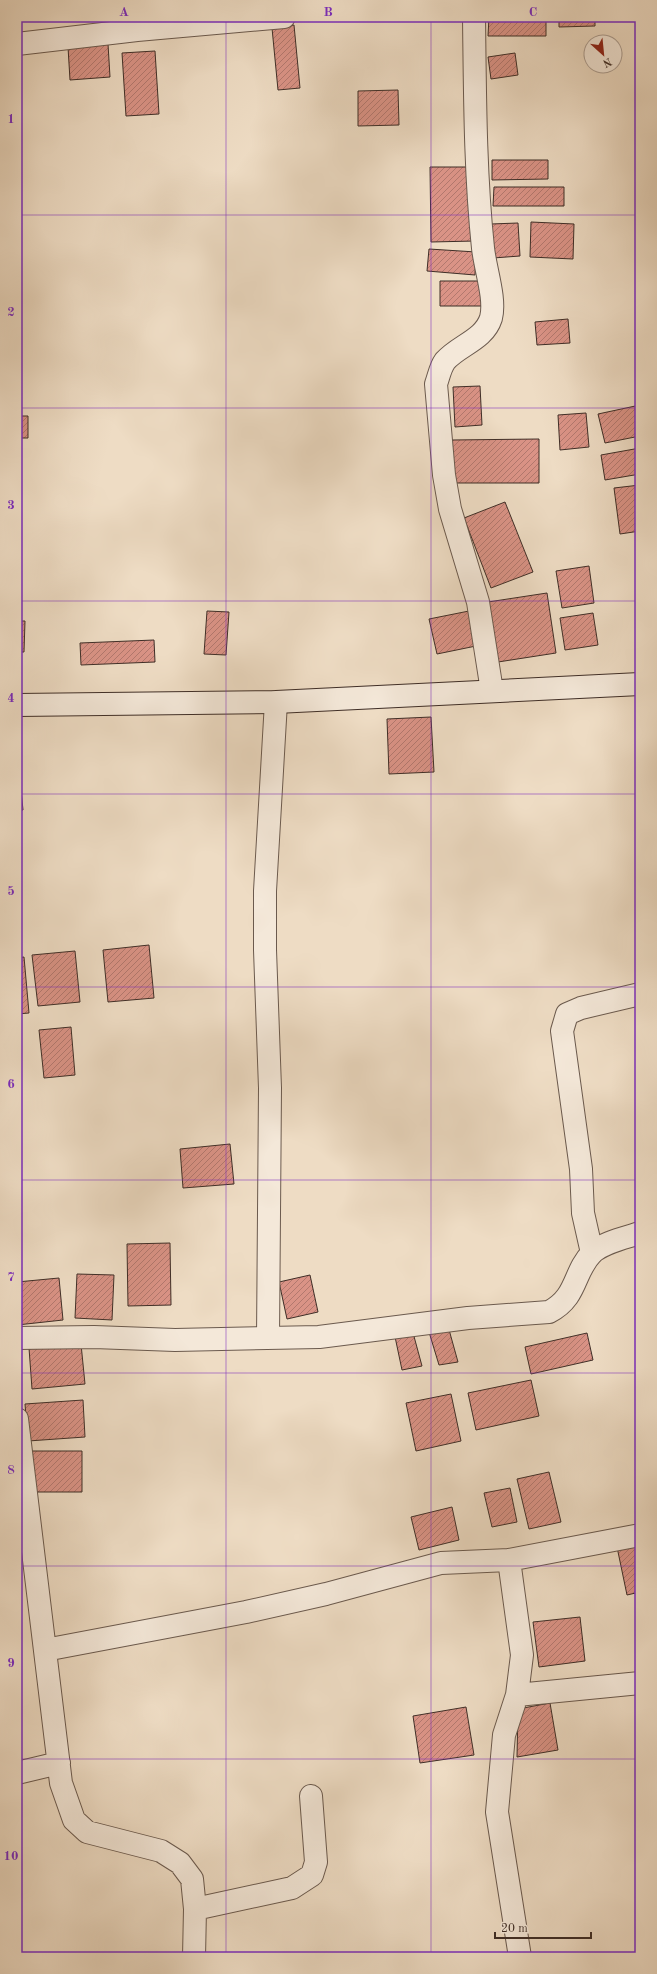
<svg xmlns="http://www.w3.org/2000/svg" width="657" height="1974" font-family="'Old Standard TT',serif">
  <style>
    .building { fill: url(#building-hatch); stroke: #3f2e27 }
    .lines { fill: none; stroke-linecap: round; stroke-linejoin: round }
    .street-casing { stroke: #6b5a4e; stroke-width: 24 }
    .secondary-casing { stroke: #3f2e27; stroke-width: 24 }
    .street { stroke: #f4e8d9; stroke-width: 22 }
    .secondary { stroke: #f4e8d9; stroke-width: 22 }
    .grid { fill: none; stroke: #7b2cbf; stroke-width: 1; stroke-opacity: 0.55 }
    .neatline { fill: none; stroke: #7b2cbf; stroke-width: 1.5 }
    .grid-label { font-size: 13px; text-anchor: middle; font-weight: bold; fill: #7b2cbf }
  </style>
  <defs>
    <pattern id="building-hatch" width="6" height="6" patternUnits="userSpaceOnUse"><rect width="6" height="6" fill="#da9386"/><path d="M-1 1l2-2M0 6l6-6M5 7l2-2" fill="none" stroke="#b2786e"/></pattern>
  </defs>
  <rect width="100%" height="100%" fill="#eedcc4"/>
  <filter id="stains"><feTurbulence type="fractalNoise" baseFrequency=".005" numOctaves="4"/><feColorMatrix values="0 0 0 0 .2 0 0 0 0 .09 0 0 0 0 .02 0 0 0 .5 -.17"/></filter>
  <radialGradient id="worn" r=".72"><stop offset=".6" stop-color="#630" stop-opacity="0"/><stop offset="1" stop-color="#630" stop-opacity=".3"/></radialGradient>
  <!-- building -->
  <path class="building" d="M489 17H546V36H488Z
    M559 17H595V26L559 27Z
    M294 25 300 88 278 90 272 28Z
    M108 44 110 77 70 80 68 47Z
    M155 51 159 114 126 116 122 53Z
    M515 53 518 75 491 79 488 57Z
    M398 90 399 125 358 126V91Z
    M492 160H548V179L492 180Z
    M430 167H474L475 241 431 242Z
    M494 187H564V206H493Z
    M531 222 574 224 573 259 530 257Z
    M518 223 520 256 493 258 491 224Z
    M429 249 476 252 475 275 427 271Z
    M440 281H485V306H440Z
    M568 319 570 343 537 345 535 322Z
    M480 386 482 425 455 427 453 387Z
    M640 405V436L605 443 598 414Z
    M586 413 589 447 560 450 558 415Z
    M17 416H28V438H17Z
    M539 439V483H453L452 440Z
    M640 448V474L605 480 601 455Z
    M640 485V531L620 534 614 488Z
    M505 502 533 572 491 588 464 518Z
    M589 566 594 603 562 608 556 571Z
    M547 593 556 653 498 662 488 602Z
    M207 611 229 612 226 655 204 654Z
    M469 611 476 646 437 654 429 619Z
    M593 613 598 645 565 650 560 618Z
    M17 621H25L24 652H17Z
    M154 640 155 662 81 665 80 643Z
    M431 717 434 772 389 774 387 719Z
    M17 781H20L23 810 17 811Z
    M149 945 154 998 108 1002 103 950Z
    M75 951 80 1002 38 1006 32 955Z
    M24 957 29 1013 17 1014V958Z
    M71 1027 75 1075 44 1078 39 1030Z
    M230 1144 234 1184 183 1188 180 1149Z
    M170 1243 171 1305 128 1306 127 1244Z
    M77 1274 114 1275 112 1320 75 1318Z
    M310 1275 318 1312 287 1319 279 1282Z
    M59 1278 63 1320 17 1325V1282Z
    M448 1326 458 1362 439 1365 429 1332Z
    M412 1329 422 1366 402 1370 394 1332Z
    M587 1333 593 1360 531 1374 525 1347Z
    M81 1344 85 1384 32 1389 29 1348Z
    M531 1380 539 1416 476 1430 468 1393Z
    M451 1394 461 1441 416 1451 406 1403Z
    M83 1400 85 1437 28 1441 25 1404Z
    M25 1451H82V1492H29Z
    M549 1472 561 1522 529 1529 517 1479Z
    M510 1488 517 1522 492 1527 484 1493Z
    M452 1507 459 1540 419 1550 411 1517Z
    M640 1543V1592L627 1595 617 1547Z
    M580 1617 585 1661 539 1667 533 1622Z
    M550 1703 558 1750 517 1757 518 1709Z
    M466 1707 474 1755 420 1763 413 1716Z"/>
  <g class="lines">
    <!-- street casing -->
    <g class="street-casing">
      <path id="street" d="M474 17C475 94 475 172 483 248 485 268 496 299 491 318 484 340 459 345 445 361 440 368 439 376 436 384L444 475 450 509 478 602 492 691
        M17 44 137 30 284 17
        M592 1253 583 1213 581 1169 562 1031 567 1014 581 1008 640 994
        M17 1338 94 1337 175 1340 319 1337 468 1318 549 1312C578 1297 573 1272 592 1253 604 1242 625 1238 640 1233
        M268 1338 270 1088 265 950V891L276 702
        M17 1419 61 1783 74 1820 87 1832 161 1851 180 1863 192 1879 195 1909 194 1957
        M509 1560 522 1655 517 1695 504 1735 497 1812 520 1957
        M45 1650 246 1612 326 1594 441 1563 509 1560 640 1535
        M517 1695 640 1683
        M17 1773 59 1763
        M195 1909 292 1888 312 1875 316 1862 311 1796"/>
    </g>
    <!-- secondary casing -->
    <g class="secondary-casing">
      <path id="secondary" d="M17 705 276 702 640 684"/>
    </g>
    <!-- street -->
    <use href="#street" class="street"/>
    <!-- secondary -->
    <use href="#secondary" class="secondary"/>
  </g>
  <!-- grid -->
  <path class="grid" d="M226 17V1957M431 17V1957M17 215H640M17 408H640M17 601H640M17 794H640M17 987H640M17 1180H640M17 1373H640M17 1566H640M17 1759H640"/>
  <!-- margin -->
  <rect width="657" height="1974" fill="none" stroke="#eedcc4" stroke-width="44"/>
  <!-- north arrow -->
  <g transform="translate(603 54) rotate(153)"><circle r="19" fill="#f4e8d9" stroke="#ac9e92"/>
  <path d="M0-3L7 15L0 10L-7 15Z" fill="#8f2418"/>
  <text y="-6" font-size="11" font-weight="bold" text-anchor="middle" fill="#3f2e27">N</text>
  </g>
  <!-- scale -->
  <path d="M495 1932v6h96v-6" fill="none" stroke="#3f2e27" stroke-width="2"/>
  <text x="501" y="1932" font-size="12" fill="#3f2e27" stroke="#f4e8d9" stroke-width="3" paint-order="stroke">20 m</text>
  <rect x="22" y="22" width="613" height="1930" class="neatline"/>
  <g class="grid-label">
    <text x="124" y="16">A</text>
    <text x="328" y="16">B</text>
    <text x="533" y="16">C</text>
    <text x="11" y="123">1</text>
    <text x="11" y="316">2</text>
    <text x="11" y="509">3</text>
    <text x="11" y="702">4</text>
    <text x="11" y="895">5</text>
    <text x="11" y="1088">6</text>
    <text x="11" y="1281">7</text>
    <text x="11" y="1474">8</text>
    <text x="11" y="1667">9</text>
    <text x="11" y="1860">10</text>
  </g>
  <rect width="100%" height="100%" filter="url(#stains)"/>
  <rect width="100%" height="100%" fill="url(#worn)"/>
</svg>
